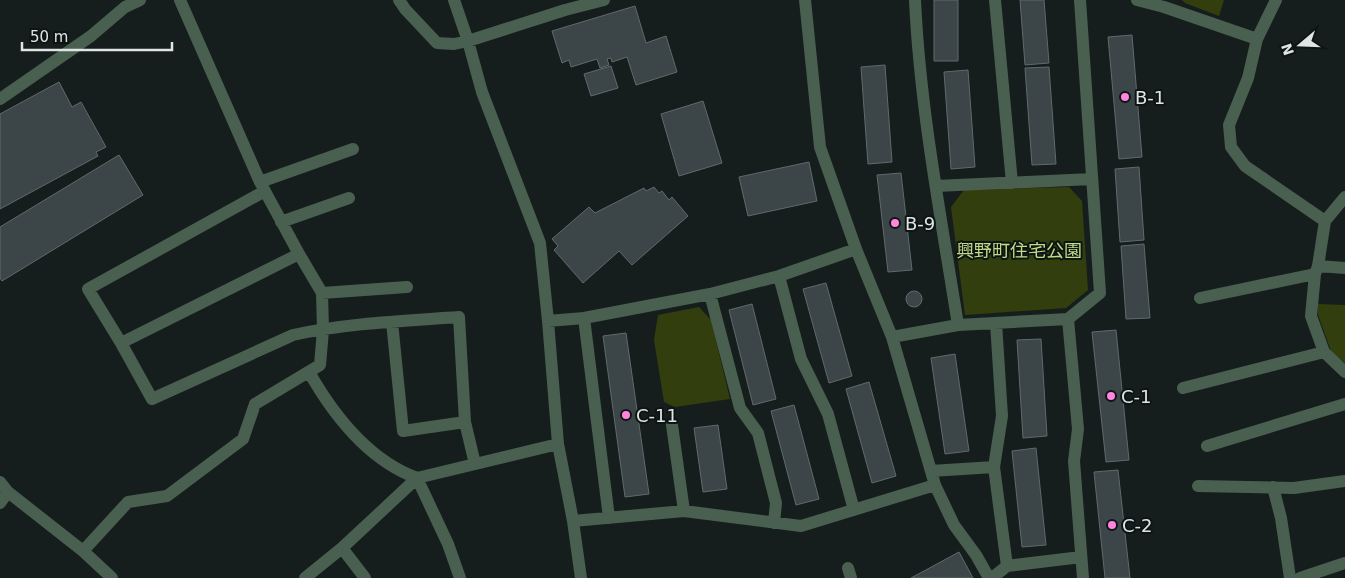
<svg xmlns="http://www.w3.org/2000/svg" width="1345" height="578" font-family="'DejaVu Sans','Noto Sans JP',sans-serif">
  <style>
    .green { fill: #323e0e }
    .building { fill: #3c4648; stroke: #60696c }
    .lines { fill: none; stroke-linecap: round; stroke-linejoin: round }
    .minor { stroke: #496050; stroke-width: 12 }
    .poi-dot { fill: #ff85df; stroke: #0d1514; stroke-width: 2 }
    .labels { text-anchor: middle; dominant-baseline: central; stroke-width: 4; stroke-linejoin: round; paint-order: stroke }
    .poi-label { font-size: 18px; fill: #dfe5e4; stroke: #0d1514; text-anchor: start }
    .park-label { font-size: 18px; fill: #c0db83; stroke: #0d1514 }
  </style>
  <rect width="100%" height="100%" fill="#161e1d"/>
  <!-- green -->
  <path class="green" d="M1182 0H1224L1219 16 1185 3Z
    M1069 187 1082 201 1088 290 1066 308 965 315 951 207 964 190Z
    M1318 304 1345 305V363L1331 351 1318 315Z
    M699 307 711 320 730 399 675 407 664 402 654 340 658 315Z"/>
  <!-- building -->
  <path class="building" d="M934 0H958V61H934Z
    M1020 0H1044L1049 63 1025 65Z
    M635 6 646 43 666 36 677 72 636 85 627 57 612 62 611 58 607 59 609 65 600 68 597 59 571 67 569 60 562 63 552 31Z
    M1132 35 1142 157 1119 159 1108 37Z
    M885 65 892 162 868 164 861 67Z
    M611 66 618 88 591 96 584 74Z
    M1049 67 1056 164 1032 165 1025 68Z
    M968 70 975 167 951 169 944 72Z
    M59 82 72 107 81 102 106 147 96 152 98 156 0 209V114Z
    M703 101 722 163 679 176 661 114Z
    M119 155 143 195 2 281 0 278V227Z
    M809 162 817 201 748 216 739 177Z
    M1139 167 1144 240 1120 242 1115 169Z
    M901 173 912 270 888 272 877 175Z
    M654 187 659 193 662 191 669 200 672 197 688 216 632 265 619 251 583 283 554 250 558 246 552 239 589 207 595 213 644 188 646 191Z
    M1144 244 1150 318 1126 319 1121 246Z
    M826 283 852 376 829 383 803 289Z
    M906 299a8 8 0 1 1 16 0a8 8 0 1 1-16 0Z
    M752 304 776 399 753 405 729 310Z
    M1116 330 1129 460 1106 462 1092 332Z
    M626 333 649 494 625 497 603 336Z
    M1041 339 1047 436 1023 438 1017 340Z
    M955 354 969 451 945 454 931 358Z
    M869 382 896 476 872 483 846 389Z
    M794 405 819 499 796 505 771 411Z
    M718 425 727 489 703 492 694 428Z
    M1036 448 1046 545 1022 547 1012 451Z
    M1118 470 1130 578H1105L1094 472Z
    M959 552 973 578H911Z"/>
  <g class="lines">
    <!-- minor -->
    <path class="minor" d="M399 0 405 9 437 43 454 44 468 41 565 10 604 0
      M454 0 468 41 482 92 540 243 548 321 558 444 573 521 581 578
      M805 0 820 147 856 249 892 337 935 485 954 525 976 555 989 578
      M915 0C920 109 941 217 958 325
      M995 0 1012 183
      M1137 0 1164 7 1257 39
      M1276 0 1257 39 1248 78 1229 125 1231 147 1245 166 1325 221
      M0 99 91 36 125 7 140 0
      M260 182 353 149
      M936 186 1092 179
      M1345 197 1325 221 1318 266 1315 274 1311 316 1324 352 1345 372
      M281 222 349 198
      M299 254 121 343 152 399 293 335C347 323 404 321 459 317L465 422 475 464
      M1318 266 1345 268
      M779 276 801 359 828 414 854 510
      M322 293 407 287
      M710 294 740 408 758 433 776 503 774 523
      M1200 298 1315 274
      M584 318 609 518
      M1068 319 1078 429 1074 461 1083 578
      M548 321 584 318 710 294 779 276 856 249
      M392 322 403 431 465 422
      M996 323 1002 416 994 467 1007 566
      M892 337 958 325 1068 319 1100 293 1080 0
      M121 343 88 289 265 191
      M309 372C334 416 368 460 417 478L448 544 460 578
      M1183 388 1324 352
      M672 425 684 511
      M1207 446 1345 404
      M931 471 994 467
      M0 482 8 492 83 551 112 578
      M1198 486 1294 488 1345 481
      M1273 487 1281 518 1290 578
      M0 503 8 492
      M573 521 684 511 801 526 935 485
      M342 548 365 578
      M83 551 128 502 167 496 243 439 255 404 320 365 323 330 322 293 299 254 260 182 180 0
      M848 568 851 578
      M305 578 342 548 417 478 558 444
      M992 578 1007 566 1081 557
      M1300 578 1345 563"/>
  </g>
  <!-- markers -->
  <g class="poi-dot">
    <circle cx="1125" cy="97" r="5"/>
    <circle cx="895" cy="223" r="5"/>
    <circle cx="1111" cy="396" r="5"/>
    <circle cx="626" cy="415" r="5"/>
    <circle cx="1112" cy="525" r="5"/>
  </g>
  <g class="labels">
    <!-- poi labels -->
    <g class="poi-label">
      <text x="1135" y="97">B-1</text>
      <text x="905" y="223">B-9</text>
      <text x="1121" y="396">C-1</text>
      <text x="636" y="415">C-11</text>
      <text x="1122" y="525">C-2</text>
    </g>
    <!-- park labels -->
    <g class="park-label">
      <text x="1019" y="250">興野町住宅公園</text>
    </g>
  </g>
  <!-- north arrow -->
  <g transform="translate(1300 45) rotate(251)" stroke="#0d1514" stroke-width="4" paint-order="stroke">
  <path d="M0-4L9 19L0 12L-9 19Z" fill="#dfe5e4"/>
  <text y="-8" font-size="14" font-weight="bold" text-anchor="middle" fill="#dfe5e4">N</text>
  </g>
  <!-- scale -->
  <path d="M22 42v8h150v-8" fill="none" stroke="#dfe5e4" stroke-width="2.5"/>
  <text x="30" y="42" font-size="15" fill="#dfe5e4" stroke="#0d1514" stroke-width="4" paint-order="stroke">50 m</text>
</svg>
